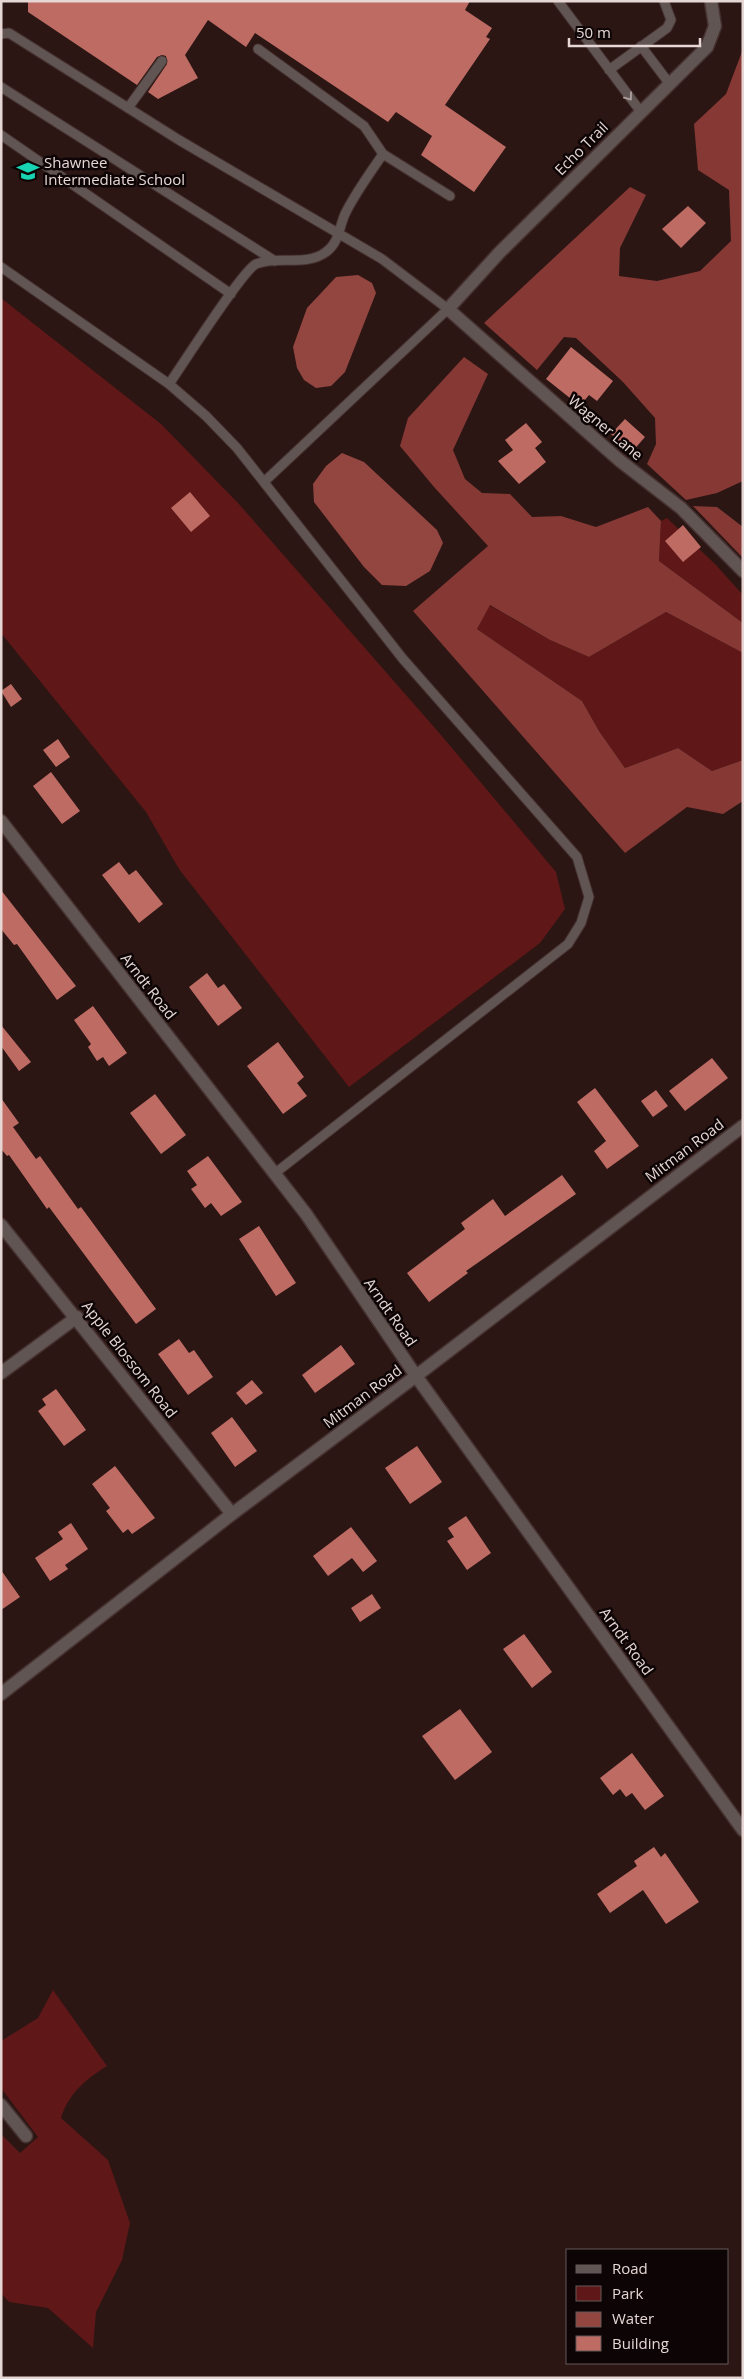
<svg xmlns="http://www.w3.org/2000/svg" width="744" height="2379" font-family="'Open Sans',sans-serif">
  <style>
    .green { fill: #5f1717 }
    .forest { fill: #853834 }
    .water { fill: #934540 }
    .building { fill: #be6b64 }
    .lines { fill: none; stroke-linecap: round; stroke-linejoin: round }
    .service-casing { stroke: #45312f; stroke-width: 11 }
    .minor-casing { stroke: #45312f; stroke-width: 15 }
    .tertiary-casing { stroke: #45312f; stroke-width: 15 }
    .service { stroke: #615554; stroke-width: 9 }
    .minor { stroke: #615554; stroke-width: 12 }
    .tertiary { stroke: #615554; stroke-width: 12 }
    .oneway { stroke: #aa9c9b }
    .labels { text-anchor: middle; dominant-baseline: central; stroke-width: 5; stroke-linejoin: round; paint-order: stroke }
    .street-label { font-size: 15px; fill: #e6d7d5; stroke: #0d0505 }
    .poi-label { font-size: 15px; fill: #e6d7d5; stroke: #0d0505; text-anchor: start }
  </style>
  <rect width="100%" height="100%" fill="#2b1614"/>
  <!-- green -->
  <path class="green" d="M1 298 161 424 238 503 441 735 556 872 565 909 540 943 349 1087 179 869 146 812 1 633Z
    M667 518 716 565 743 595V623L659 561 661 521Z
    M489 605 550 640 589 657 666 612 743 653V760L712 771 678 748 625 768 599 731 582 701 477 629Z
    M53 1990 107 2066C85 2080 69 2093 61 2118L108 2160 130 2223 122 2260 96 2312 93 2348 48 2308 9 2302 1 2293V2134L20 2153 38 2137 1 2088V2041L38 2018Z"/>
  <!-- forest -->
  <path class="forest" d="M743 49V481L717 493 686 500 647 464 656 444 655 418 623 382 576 338 564 337 537 370 484 323 630 187 646 195 620 248 619 276 657 281 700 271 731 241 729 190 698 170 694 124 726 94Z
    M464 357 488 374 453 450 465 479 482 493 510 494 532 517 561 516 596 527 648 507 661 521 659 561 743 623V653L666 612 589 657 550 640 490 605 477 629 582 701 599 731 625 768 678 748 712 771 743 760V801L723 814 687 807 625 853 413 611 488 546 434 487 400 446 408 418Z
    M693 506 717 507 743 527V558Z"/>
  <!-- water -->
  <path class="water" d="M358 275 372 283 376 293 345 372 331 386 316 388 304 380 297 368 293 347 307 308 336 277Z
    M342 453 364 462 437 530 443 543 430 571 406 586 382 585 364 567 314 502 313 484 326 466Z"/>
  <!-- building -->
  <path class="building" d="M28 1H470L465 10 492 28 486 37 490 39 445 105 506 147 474 192 421 155 432 136 396 112 388 122 255 33 246 47 208 20 185 55 198 78 158 99 148 92 167 64 166 56 162 55 157 57 137 85 28 12Z
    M688 206 706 223 681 248 662 229Z
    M571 347 613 381 597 401 589 395 580 406 546 379Z
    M625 419 645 437 631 453 611 434Z
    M526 423 542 442 535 448 546 462 519 484 498 461 513 450 505 440Z
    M190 492 210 516 191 532 171 508Z
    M683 525 701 547 683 562 665 541Z
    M11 684 22 699 11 707 1 691Z
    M58 739 70 757 56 767 43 750Z
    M51 772 80 811 62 824 33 786Z
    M119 862 129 875 136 870 163 904 139 923 102 875Z
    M1 890 76 986 57 1000 17 944 14 945 1 929Z
    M207 973 218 988 224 984 242 1008 218 1026 189 987Z
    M93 1006 127 1053 109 1066 103 1057 97 1061 88 1047 91 1044 74 1020Z
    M1 1025 31 1062 19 1071 1 1046Z
    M278 1042 304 1077 297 1083 307 1096 283 1114 247 1066Z
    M712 1058 728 1078 685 1111 669 1091Z
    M595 1088 639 1146 607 1169 594 1151 606 1141 577 1102Z
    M656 1090 668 1106 653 1117 641 1101Z
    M155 1094 186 1135 161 1154 130 1113Z
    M1 1098 19 1123 13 1127 36 1159 40 1156 78 1209 81 1207 156 1309 136 1324 49 1207 47 1209 9 1155 7 1156 1 1149Z
    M208 1156 242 1202 221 1216 211 1203 205 1208 191 1189 197 1185 187 1171Z
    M562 1175 576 1194 466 1271 468 1273 429 1302 407 1273 465 1229 461 1223 493 1199 505 1216Z
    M259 1226 296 1283 276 1296 239 1239Z
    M179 1339 189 1353 194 1350 213 1377 188 1395 158 1354Z
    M341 1345 355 1364 315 1393 302 1375Z
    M252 1380 263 1393 246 1405 236 1393Z
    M56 1389 86 1430 64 1446 38 1411 46 1405 42 1399Z
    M232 1417 257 1451 235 1467 211 1433Z
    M417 1446 442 1482 410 1504 385 1468Z
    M115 1466 155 1518 132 1534 128 1529 123 1533 106 1511 110 1508 92 1484Z
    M466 1516 491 1553 467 1570 447 1541 454 1537 448 1528Z
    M71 1523 88 1549 65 1565 68 1569 50 1581 35 1558 63 1539 58 1532Z
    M351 1527 377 1561 363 1572 352 1558 328 1576 313 1556Z
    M1 1570 20 1597 1 1610Z
    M372 1594 381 1608 360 1622 351 1608Z
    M524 1634 552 1672 532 1688 503 1649Z
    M460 1709 492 1752 455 1780 422 1736Z
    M632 1753 664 1796 645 1810 632 1793 626 1797 620 1789 613 1795 600 1778Z
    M654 1847 661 1857 665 1853 699 1902 666 1924 643 1890 610 1913 597 1894 637 1866 634 1861Z"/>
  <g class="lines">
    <!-- service casing -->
    <g class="service-casing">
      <path id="service" d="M558 1 641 112
        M1 34 9 33 179 140 382 259 448 309 265 481
        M641 46 669 83
        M258 49 364 126 383 154
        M609 70 667 28 671 20 664 1
        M1 87 275 261
        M128 108 162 61
        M1 135 231 294
        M1 267 169 384 206 416 237 448 403 659 577 857 589 897 581 923 568 944 274 1174
        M169 384C183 364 242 271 256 264 278 255 306 267 326 252 340 242 339 225 346 212 356 192 370 173 383 154L450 196"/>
    </g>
    <!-- minor casing -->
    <g class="minor-casing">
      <path id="minor" d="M711 1 715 26 707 47 500 252 448 309 619 460 681 508 743 571
        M1 821 306 1214 416 1376 743 1126
        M1 1373 77 1317
        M1 1694 232 1514
        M1 2105 26 2136"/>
    </g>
    <!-- tertiary casing -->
    <g class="tertiary-casing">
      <path id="tertiary" d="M1 1225 232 1514 416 1376 743 1830"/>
    </g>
    <!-- service -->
    <use href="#service" class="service"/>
    <!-- minor -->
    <use href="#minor" class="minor"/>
    <!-- tertiary -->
    <use href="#tertiary" class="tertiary"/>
  </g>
  <!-- one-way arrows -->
  <defs><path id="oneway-chevron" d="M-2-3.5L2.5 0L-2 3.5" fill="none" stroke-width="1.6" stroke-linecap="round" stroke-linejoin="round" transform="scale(1.25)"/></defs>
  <use class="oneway" href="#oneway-chevron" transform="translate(629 97) rotate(53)"/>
  <!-- icons -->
  <defs>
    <g id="school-bare" transform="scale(1.725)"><path d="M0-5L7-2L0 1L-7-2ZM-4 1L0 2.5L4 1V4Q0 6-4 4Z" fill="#17d5b3" stroke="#0d0505" stroke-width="2.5" paint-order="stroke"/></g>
  </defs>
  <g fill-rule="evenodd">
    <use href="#school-bare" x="28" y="171"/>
  </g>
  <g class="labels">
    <!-- street labels -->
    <g class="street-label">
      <text transform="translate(581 148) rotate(-45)">Echo Trail</text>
      <text transform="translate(606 427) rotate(40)">Wagner Lane</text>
      <text transform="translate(149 986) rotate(52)">Arndt Road</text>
      <text transform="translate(684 1150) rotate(-37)">Mitman Road</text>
      <text transform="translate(391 1312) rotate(55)">Arndt Road</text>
      <text transform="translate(130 1359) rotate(52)">Apple Blossom Road</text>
      <text transform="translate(362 1396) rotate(-37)">Mitman Road</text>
      <text transform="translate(627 1641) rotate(54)">Arndt Road</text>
    </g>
    <!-- poi labels -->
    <g class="poi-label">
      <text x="44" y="162">Shawnee<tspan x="44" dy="17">Intermediate School</tspan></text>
    </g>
  </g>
  <!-- border -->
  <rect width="744" height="2379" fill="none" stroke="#e6d7d5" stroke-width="5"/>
  <!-- legend -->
  <rect x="566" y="2249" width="162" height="115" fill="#0d0505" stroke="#645958"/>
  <rect x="576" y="2265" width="25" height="8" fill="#615554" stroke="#645958"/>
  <text x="612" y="2274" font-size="15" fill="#e6d7d5">Road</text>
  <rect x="576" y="2286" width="25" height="15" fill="#5f1717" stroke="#645958"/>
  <text x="612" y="2299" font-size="15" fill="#e6d7d5">Park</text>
  <rect x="576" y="2312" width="25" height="15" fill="#934540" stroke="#645958"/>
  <text x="612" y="2324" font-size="15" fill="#e6d7d5">Water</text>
  <rect x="576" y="2336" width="25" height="15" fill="#be6b64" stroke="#645958"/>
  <text x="612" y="2349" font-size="15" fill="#e6d7d5">Building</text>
  <!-- scale -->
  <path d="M569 38v8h131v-8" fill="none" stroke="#e6d7d5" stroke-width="2.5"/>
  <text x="576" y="38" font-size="15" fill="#e6d7d5" stroke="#0d0505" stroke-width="4" paint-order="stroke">50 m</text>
</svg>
